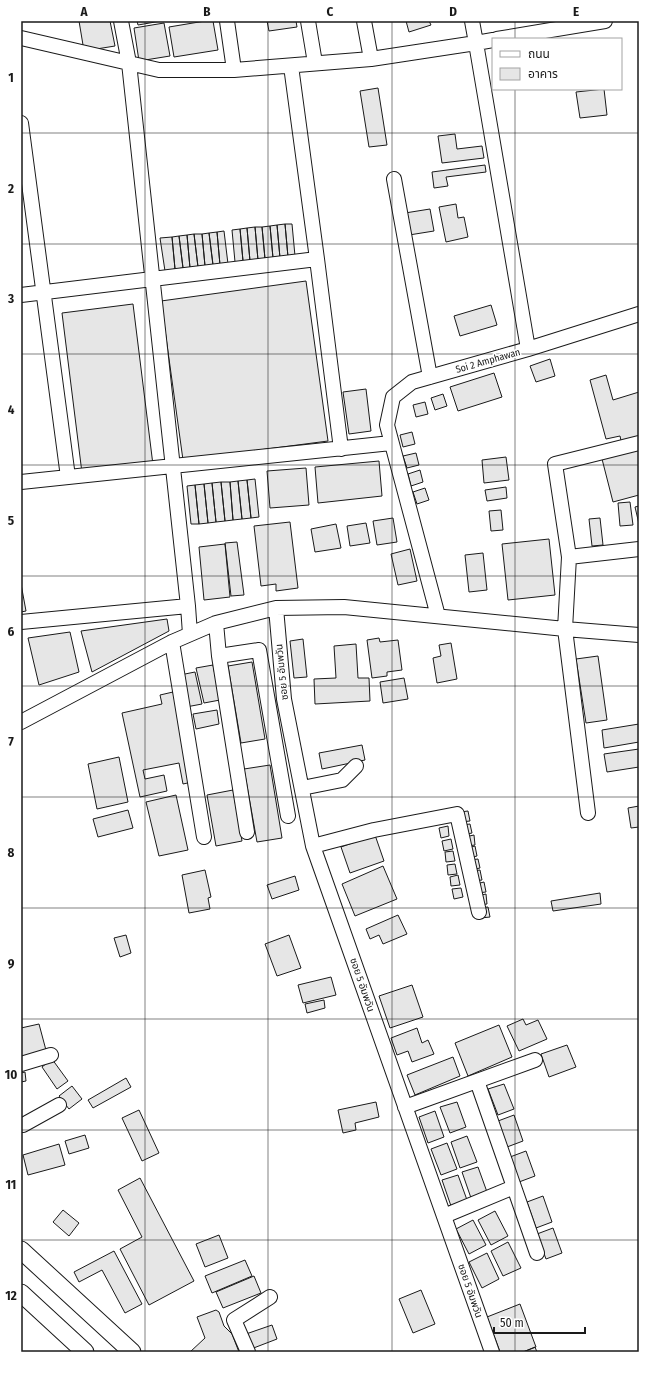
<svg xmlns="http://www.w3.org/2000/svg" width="660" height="1373" font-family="'Fira Sans Condensed','Noto Sans Thai',sans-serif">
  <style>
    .building { fill: #e6e6e6; stroke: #1a1a1a }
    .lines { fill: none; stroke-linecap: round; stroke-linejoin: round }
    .minor-casing { stroke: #1a1a1a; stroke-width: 16 }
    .major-casing { stroke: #1a1a1a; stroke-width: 19 }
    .minor { stroke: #fff; stroke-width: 14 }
    .major { stroke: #fff; stroke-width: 17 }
    .grid { fill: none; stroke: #1a1a1a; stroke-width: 1; stroke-opacity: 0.55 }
    .labels { text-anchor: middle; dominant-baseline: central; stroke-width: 3; stroke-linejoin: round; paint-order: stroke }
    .street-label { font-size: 10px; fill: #1a1a1a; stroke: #fff }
    .neatline { fill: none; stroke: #1a1a1a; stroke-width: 1.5 }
    .grid-label { font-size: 13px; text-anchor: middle; font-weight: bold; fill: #1a1a1a }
  </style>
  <rect width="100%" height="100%" fill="#fff"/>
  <!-- building -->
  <path class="building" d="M79 21H110L115 46 84 51Z
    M137 21H161L138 25Z
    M205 21H213L218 50 174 57 169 27Z
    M267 21H296L297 27 269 31Z
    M406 21H429L431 25 409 32Z
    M164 23 170 56 139 61 134 28Z
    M378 88 387 145 369 147 360 91Z
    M604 89 607 115 580 118 576 92Z
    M455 134 457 149 482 146 484 158 442 163 438 136Z
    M485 165 486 172 446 177 448 186 434 188 432 172Z
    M456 204 458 218 464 217 468 237 446 242 439 207Z
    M430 209 434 231 409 235 405 213Z
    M285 224H292L295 256 288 257Z
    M285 224 288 257 280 258 277 225Z
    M277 225 280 258H273L270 226Z
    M270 226 273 258 265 259 262 227Z
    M255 227H262L265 259 258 260Z
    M255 227 258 260 250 261 247 228Z
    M247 228 250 261H243L240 229Z
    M240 229 243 261 235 262 232 230Z
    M224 231 228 264 220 265 217 232Z
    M217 232 220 265H213L209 233Z
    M209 233 213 265 205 266 202 234Z
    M194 234H202L205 266 198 267Z
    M194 234 198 267 190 268 187 235Z
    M187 235 190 268H183L179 236Z
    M179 236 183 268 175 269 172 237Z
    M172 237 175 269 165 271 160 238Z
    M306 281 328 441 183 460 161 301Z
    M133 304 153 465 82 473 62 313Z
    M491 305 497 325 460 336 454 316Z
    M550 359 555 376 536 382 530 366Z
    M494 373 502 397 458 411 450 387Z
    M606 375 613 400 639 392V440L622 445 620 436 606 439 590 380Z
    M366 389 371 431 349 434 343 392Z
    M443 394 447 406 435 410 431 398Z
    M425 402 428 414 416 417 413 405Z
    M412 432 415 444 403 447 400 435Z
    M639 449V495L613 502 602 459Z
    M416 453 419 465 407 468 403 456Z
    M506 457 509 480 484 483 482 460Z
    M379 461 382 496 318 503 315 467Z
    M306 468 309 505 270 508 267 471Z
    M420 470 423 482 411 486 408 474Z
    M255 479 259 517 251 518 247 480Z
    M247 480 251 518 242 519 238 481Z
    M238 481 242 519 233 520 230 482Z
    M221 482H230L233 520 225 521Z
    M221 482 225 521 216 522 212 483Z
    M212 483 216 522 208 523 204 484Z
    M204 484 208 523 199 524 195 485Z
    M195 485 199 524H191L187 486Z
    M506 487 507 498 487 501 485 490Z
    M425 488 429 500 417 504 413 492Z
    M630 502 633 525 620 526 618 503Z
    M639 506V524L635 507Z
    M501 510 503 530 491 531 489 511Z
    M393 518 397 542 377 545 373 521Z
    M600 518 603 545 592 546 589 519Z
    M290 522 298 588 276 591V584L261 586 254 526Z
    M366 523 370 543 350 546 347 526Z
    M336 524 341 548 315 552 311 529Z
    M549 539 555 595 508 600 502 544Z
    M237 542 244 595 231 596 225 543Z
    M225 544 230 597 204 600 199 547Z
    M410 549 417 581 398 585 391 554Z
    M483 553 487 590 469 592 465 555Z
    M21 584 26 611 21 612Z
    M167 619 169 631 92 672 81 631Z
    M70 632 79 672 39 685 28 638Z
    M379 638 380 642 398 640 402 670 387 672V676L372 678 367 640Z
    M303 639 307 677 294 678 290 641Z
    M451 643 457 679 437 683 433 658 441 656 439 645Z
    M356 644 358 678H369L370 701 315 704 314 679 336 678 334 646Z
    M598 656 607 720 586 723 576 659Z
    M252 662 265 739 241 743 228 666Z
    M213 665 220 700 204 703 196 668Z
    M195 672 202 704 186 707 180 675Z
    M404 678 408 699 383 703 380 682Z
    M173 692 192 782 183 784 179 763 143 770 145 779 164 775 167 791 140 797 122 713 162 704 160 695Z
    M217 710 219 724 196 729 193 714Z
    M639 724V742L604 748 602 730Z
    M362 745 365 760 322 769 319 753Z
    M639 749V767L607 772 604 754Z
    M119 757 128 802 97 809 88 764Z
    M270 765 282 838 257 842 244 769Z
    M233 790 242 841 216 846 207 795Z
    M176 795 188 850 159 856 146 802Z
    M639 806V827L631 828 628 808Z
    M128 810 133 828 98 837 93 819Z
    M468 811 470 821 461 822 460 812Z
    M470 824 472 833 463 835 462 825Z
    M448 826 449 836 441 838 439 828Z
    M375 835 384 861 350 873 341 847Z
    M474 835 475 845 467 846 465 837Z
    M451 839 453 849 444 851 442 841Z
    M475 846 477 856 469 858 467 848Z
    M453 851 455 861 446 862 445 852Z
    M478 859 480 868 471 870 470 860Z
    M455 864 457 874 448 875 447 865Z
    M383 866 397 899 355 916 342 884Z
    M205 870 211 897 208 898 210 909 189 913 182 875Z
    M480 870 482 880 474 881 472 871Z
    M458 875 460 885 451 886 450 877Z
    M295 876 299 890 272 899 267 885Z
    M484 882 486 892 477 893 476 884Z
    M461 888 463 897 454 899 452 889Z
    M600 893 601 904 553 911 551 901Z
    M486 894 487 904 479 905 477 896Z
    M488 907 490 917 481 918 479 908Z
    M398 915 407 934 383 944 379 935 370 939 366 929Z
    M126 935 131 953 120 957 114 938Z
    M289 935 301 968 277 976 265 944Z
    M331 977 336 995 303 1003 298 985Z
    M412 985 423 1017 390 1028 379 996Z
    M324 1000 325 1008 307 1013 305 1004Z
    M523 1019 526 1025 538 1020 547 1039 519 1051 507 1026Z
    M39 1024 47 1054 21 1060V1028Z
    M499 1025 512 1057 468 1076 455 1043Z
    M417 1028 422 1043 428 1040 434 1054 412 1062 408 1051 397 1055 391 1038Z
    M567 1045 576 1067 549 1077 541 1054Z
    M453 1057 460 1076 415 1095 407 1075Z
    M52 1059 68 1081 57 1089 42 1067Z
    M25 1072 26 1081 21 1082V1073Z
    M126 1078 131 1087 93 1108 88 1100Z
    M504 1084 514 1109 498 1115 488 1089Z
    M72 1086 82 1099 69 1109 59 1096Z
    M376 1102 379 1117 355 1123 356 1130 343 1133 338 1110Z
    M457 1102 466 1127 450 1133 440 1107Z
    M139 1110 159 1153 142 1161 122 1118Z
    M435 1111 444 1137 428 1143 419 1117Z
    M514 1115 523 1141 507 1147 498 1121Z
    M85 1135 89 1148 69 1154 65 1141Z
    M467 1136 477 1162 460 1168 451 1142Z
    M447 1143 457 1169 441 1175 431 1149Z
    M59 1144 65 1165 28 1175 23 1155Z
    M526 1151 535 1176 519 1182 510 1157Z
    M478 1167 487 1192 471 1198 462 1172Z
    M458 1175 467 1200 451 1206 442 1180Z
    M140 1178 194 1281 149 1305 120 1249 142 1237 118 1190Z
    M543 1196 552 1222 536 1228 527 1202Z
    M63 1210 79 1223 69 1236 53 1222Z
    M495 1211 508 1236 491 1245 478 1220Z
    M473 1220 486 1245 469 1254 456 1229Z
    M553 1228 562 1253 546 1259 537 1234Z
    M219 1235 228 1258 205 1267 196 1244Z
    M508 1242 521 1268 503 1276 491 1251Z
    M114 1251 142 1304 125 1313 102 1270 79 1282 74 1272Z
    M487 1253 499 1279 482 1288 469 1262Z
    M245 1260 252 1276 212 1293 205 1276Z
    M254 1276 261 1293 223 1308 216 1292Z
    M421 1290 435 1324 413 1333 399 1299Z
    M520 1304 536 1347 523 1352H500L487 1317Z
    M216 1310 219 1312 224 1326 232 1334 239 1352H190L205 1338 197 1317Z
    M272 1325 277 1339 251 1349 246 1334Z
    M535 1347 537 1352H523Z"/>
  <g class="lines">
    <!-- minor casing -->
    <g class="minor-casing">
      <path id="minor" d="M121 21 129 63 188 606 190 634
        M227 21 234 70
        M308 21 315 63
        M364 21 371 59
        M21 38 159 70H234L371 59 476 43 472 21
        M497 39 605 21
        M21 123 68 477
        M394 179 430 377
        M317 259 341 449
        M21 295 317 259 291 66
        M528 349 639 314
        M21 482 391 443
        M569 557 639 549
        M276 608 284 699 313 846 492 1352
        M438 616 387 425 393 397 412 382 528 349 476 43 493 40
        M21 622 188 606
        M216 623 219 656 247 832
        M172 642 204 837
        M219 656 259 650 288 816
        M21 722 172 642 216 623 276 608 344 607 565 629 639 635
        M302 788 342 780 356 766
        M588 813 565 629 569 557 555 464 639 443
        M313 846 374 830 457 814 479 912
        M21 1064 51 1055
        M477 1081 537 1253
        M405 1107 535 1060
        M23 1125 59 1105
        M444 1216 514 1187
        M248 1352 234 1320 270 1297"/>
    </g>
    <!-- major casing -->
    <g class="major-casing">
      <path id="major" d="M21 1250 132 1352
        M21 1293 85 1352"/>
    </g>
    <!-- minor -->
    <use href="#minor" class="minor"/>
    <!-- major -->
    <use href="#major" class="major"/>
  </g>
  <!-- grid -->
  <path class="grid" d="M145 21V1352M268 21V1352M392 21V1352M515 21V39M515 89V1352M21 133H639M21 244H639M21 354H639M21 465H639M21 576H639M21 686H639M21 797H639M21 908H639M21 1019H639M21 1130H639M21 1240H639"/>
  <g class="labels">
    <!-- street labels -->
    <g class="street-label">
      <text transform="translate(488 361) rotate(-16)">Soi 2 Amphawan</text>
      <text transform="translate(282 672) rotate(-96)">ซอย 5 อัมพวัน</text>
      <text transform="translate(362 985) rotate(71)">ซอย 5 อัมพวัน</text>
      <text transform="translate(470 1291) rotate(71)">ซอย 5 อัมพวัน</text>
    </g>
  </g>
  <!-- border -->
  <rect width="660" height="1373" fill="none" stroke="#ffffff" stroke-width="44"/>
  <!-- legend -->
  <rect x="492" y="38" width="130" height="52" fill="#ffffff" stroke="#a3a3a3"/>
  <rect x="500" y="51" width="20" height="6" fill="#ffffff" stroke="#a3a3a3"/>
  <text x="528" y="58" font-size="12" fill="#1a1a1a">ถนน</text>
  <rect x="500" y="68" width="20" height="12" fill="#e6e6e6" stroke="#a3a3a3"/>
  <text x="528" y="78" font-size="12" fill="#1a1a1a">อาคาร</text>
  <!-- scale -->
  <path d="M494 1327v6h91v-6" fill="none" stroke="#1a1a1a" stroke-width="2"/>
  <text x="500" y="1327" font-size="12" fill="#1a1a1a" stroke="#ffffff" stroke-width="3" paint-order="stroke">50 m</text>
  <rect x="22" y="22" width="616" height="1329" class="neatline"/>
  <g class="grid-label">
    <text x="84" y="16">A</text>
    <text x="207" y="16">B</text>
    <text x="330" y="16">C</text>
    <text x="453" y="16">D</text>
    <text x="576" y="16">E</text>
    <text x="11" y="82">1</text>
    <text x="11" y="193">2</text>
    <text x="11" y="303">3</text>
    <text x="11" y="414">4</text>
    <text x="11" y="525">5</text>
    <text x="11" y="636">6</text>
    <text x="11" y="746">7</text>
    <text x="11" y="857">8</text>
    <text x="11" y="968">9</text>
    <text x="11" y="1079">10</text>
    <text x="11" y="1189">11</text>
    <text x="11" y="1300">12</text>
  </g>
</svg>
